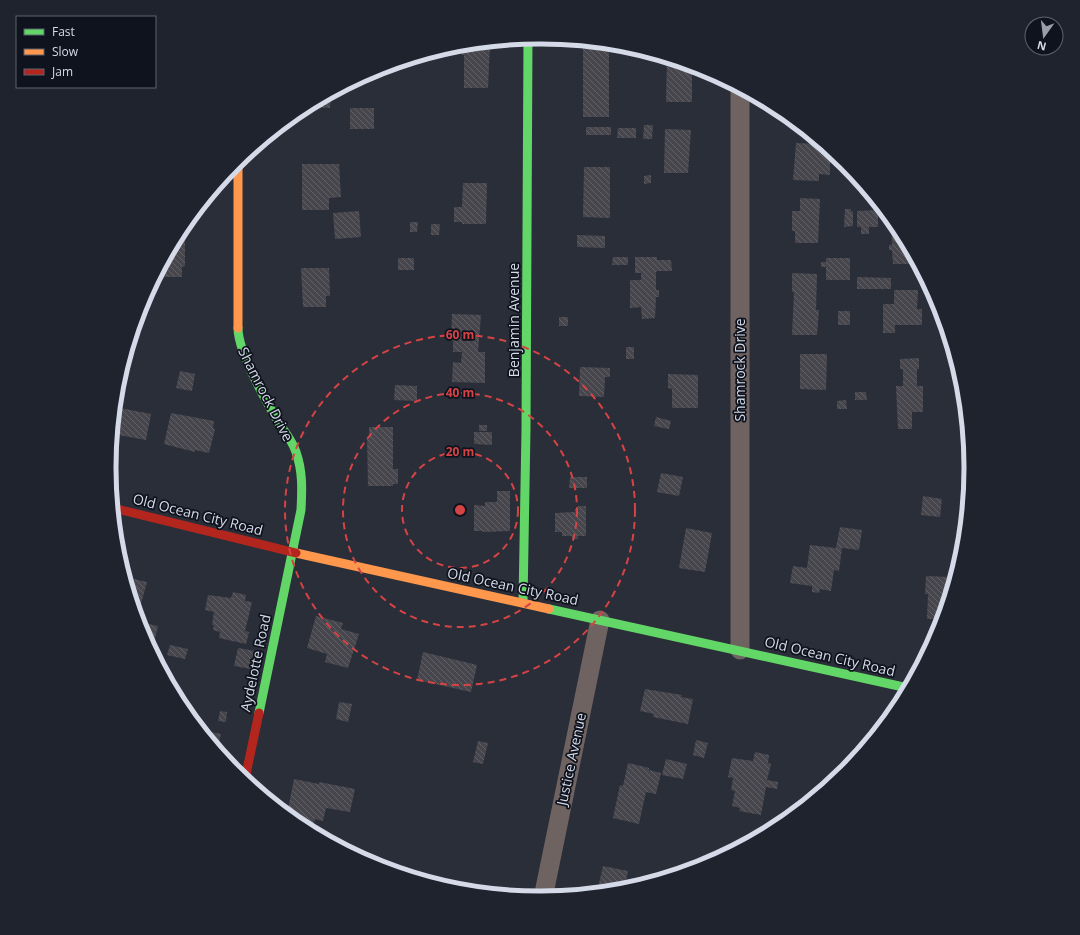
<svg xmlns="http://www.w3.org/2000/svg" width="1080" height="935" font-family="'Open Sans',sans-serif">
  <style>
    .building { fill: url(#building-back-hatch) }
    .lines { fill: none; stroke-linecap: round; stroke-linejoin: round }
    .street { stroke: #6f6362; stroke-width: 19 }
    .fast { stroke: #63d668; stroke-width: 9 }
    .slow { stroke: #ff974d; stroke-width: 9 }
    .jam { stroke: #b3261e; stroke-width: 9 }
    .ring { fill: none; stroke: #d64345; stroke-width: 2; stroke-dasharray: 7 5 }
    .labels { text-anchor: middle; dominant-baseline: central; stroke-width: 3.5; stroke-linejoin: round; paint-order: stroke }
    .street-label { font-size: 14px; fill: #d5dae9; stroke: #0f131d }
    .rim { fill: none; stroke: #d5dae9; stroke-width: 5 }
    .centre { fill: #d64345; stroke: #0f131d; stroke-width: 2 }
    .ring-label { font-size: 12px; text-anchor: middle; font-weight: bold; fill: #d64345; stroke: #0f131d; stroke-width: 3.5; stroke-linejoin: round; paint-order: stroke }
  </style>
  <defs>
    <pattern id="building-back-hatch" width="6" height="6" patternUnits="userSpaceOnUse"><rect width="6" height="6" fill="#48464d"/><path d="M-1 5l2 2M0 0l6 6M5-1l2 2" fill="none" stroke="#626067"/></pattern>
  </defs>
  <rect width="100%" height="100%" fill="#292e39"/>
  <!-- building -->
  <path class="building" d="M475 43 490 44 488 88H464V55H462V45Z
    M583 49H609V117H583Z
    M667 58 692 66V102H666Z
    M331 94 330 108 305 107Z
    M350 108H374V129H350Z
    M644 125H653L652 139H643Z
    M586 127H611V135H586Z
    M618 128H636V138H617Z
    M665 129 691 130 688 173H664Z
    M796 143 819 144V150L830 151V175L819 174V181L793 180Z
    M302 164H339L341 197 329 198V210H302Z
    M584 167H610V218L583 217Z
    M651 175V183L644 184V176Z
    M463 183H487L486 224H462V222H454V207H462Z
    M800 198 820 199 818 243H795V231H792V211H800Z
    M845 209H851V212L853 211V226L844 227Z
    M878 210V227H869V234H861V227H857V211Z
    M359 211 361 237 335 239 333 213Z
    M891 220 898 229 917 264H893L892 250H889V245H892Z
    M410 222H418L417 232H410Z
    M431 224H440L439 235H431Z
    M577 235 605 236V248L577 247Z
    M178 236H185V266L182 267V277H156Z
    M613 257H628V265H612Z
    M635 257H657V260H671L672 271H658L656 272V290H659V297H656L655 318 642 319 641 307 630 308V280H641V273H635Z
    M398 258H414V270H398Z
    M826 258H850V280H826V267H821V262H826Z
    M301 268H329L330 296H326V307H303Z
    M792 273 817 274 816 310H819L817 335H792L794 292H792Z
    M857 277 891 278V289H857Z
    M894 290H918L917 309H922V325H895V333H883V304H894Z
    M838 311H850V325H838Z
    M452 314 481 315 478 352H485V383L452 382 453 362 461 363 462 352H453V341L451 340Z
    M559 317H568V326H559Z
    M626 347H634V359H626Z
    M800 354H827L826 390 800 389Z
    M919 358V369H917V386H923V412H912V429H898L896 386H903V369H900V359Z
    M580 367 610 368V377H605L604 397 579 396Z
    M180 371 195 374 192 391 176 388Z
    M668 374 698 375V408H672V389L668 388Z
    M395 385 417 386V401L394 400Z
    M855 392H866L867 400H855Z
    M846 400 847 409H837V401Z
    M115 407 151 414 146 440 113 434Z
    M171 413 214 421 213 428 215 429 209 453 195 450V452L164 444Z
    M656 417 671 421 669 429 654 426Z
    M479 425H487V431H479Z
    M369 427H393V469H398V484H393V486H368L367 438H369Z
    M474 432H492V445L474 444Z
    M661 473 683 477 679 496 657 492Z
    M570 477H587V488H569Z
    M497 491H510V531L483 532V531H474V505L485 506V502H497Z
    M923 496 942 499 940 517 921 515Z
    M578 506H586V536H578V539H572V536H562V532H555V513L575 512V509H578Z
    M840 527 862 530 859 550 842 548 839 571 834 570 831 591 820 589 819 593 812 592V586L790 583 793 566 807 568 810 545 836 548Z
    M686 528 712 533 705 572 679 568Z
    M926 576 951 577 950 591 942 619H927L928 594H925Z
    M125 577 147 582 141 604 133 603Z
    M233 592 246 595 245 601 252 602 245 631 249 632 246 644 219 638 220 632 213 630 214 625H212L214 612 205 610 208 595 231 598Z
    M316 616 343 623 341 629 359 634 348 668 325 662 327 654 307 648Z
    M139 622 158 626 152 651 142 632Z
    M170 645 188 649 185 659 167 655Z
    M238 648 255 651 251 669 234 666Z
    M423 652 477 665 471 692 417 680Z
    M645 689 682 695 681 697 693 699 688 724 653 717 654 714 640 711Z
    M339 702 352 704 348 722 336 719Z
    M220 711 227 712 226 722 218 721Z
    M201 730 221 734 217 750Z
    M696 740 708 743 704 758 693 755Z
    M478 741 488 743 483 764 473 762Z
    M755 752 769 755 768 763 771 764 767 780 778 782 777 789 766 787 761 815 739 811 740 808 732 806 735 791 731 790 733 778 728 777 732 758 753 761Z
    M666 759 687 764 683 779 662 775Z
    M628 763 649 768V770L661 773 656 794 646 792 639 824 613 818 620 785 623 786Z
    M294 779 319 784V782L355 789 350 812 326 808 323 821 315 819 312 831 301 825 287 814Z
    M603 866 628 871 624 890 597 892Z"/>
  <g class="lines">
    <!-- street -->
    <path class="street" d="M740 650V89
      M543 898 600 620"/>
    <!-- fast -->
    <path class="fast" d="M238 328C238 353 266 401 279 423 285 432 293 442 296 452 303 472 302 490 301 510L259 713
      M523 602 526 429 528 38
      M549 609 908 688"/>
    <!-- slow -->
    <path class="slow" d="M238 161V328
      M296 553 549 609"/>
    <!-- jam -->
    <path class="jam" d="M113 508 296 553
      M245 779 259 713"/>
  </g>
  <!-- distance rings -->
  <g class="ring">
    <circle cx="460" cy="510" r="58"/>
    <circle cx="460" cy="510" r="117"/>
    <circle cx="460" cy="510" r="175"/>
  </g>
  <g class="labels">
    <!-- street labels -->
    <g class="street-label">
      <text transform="translate(513 320) rotate(-90)">Benjamin Avenue</text>
      <text transform="translate(739 370) rotate(-90)">Shamrock Drive</text>
      <text transform="translate(266 394) rotate(63)">Shamrock Drive</text>
      <text transform="translate(198 514) rotate(14)">Old Ocean City Road</text>
      <text transform="translate(513 586) rotate(12)">Old Ocean City Road</text>
      <text transform="translate(830 656) rotate(13)">Old Ocean City Road</text>
      <text transform="translate(255 663) rotate(-78)">Aydelotte Road</text>
      <text transform="translate(571 759) rotate(-78)">Justice Avenue</text>
    </g>
  </g>
  <!-- crop -->
  <path d="M0 0H1080V935H0ZM539 44H541A423 423 0 0 1 964 467V468A423 423 0 0 1 541 891H539A423 423 0 0 1 116 468V467A423 423 0 0 1 539 44Z" fill="#1f232d" fill-rule="evenodd"/>
  <path class="rim" d="M539 44H541A423 423 0 0 1 964 467V468A423 423 0 0 1 541 891H539A423 423 0 0 1 116 468V467A423 423 0 0 1 539 44Z"/>
  <circle cx="460" cy="510" r="6" class="centre"/>
  <g class="ring-label">
    <text x="460" y="339">60 m</text>
    <text x="460" y="397">40 m</text>
    <text x="460" y="456">20 m</text>
  </g>
  <!-- legend -->
  <rect x="16" y="16" width="140" height="72" fill="#0f131d" stroke="#5e636f"/>
  <rect x="24" y="29" width="20" height="6" fill="#63d668" stroke="#5e636f"/>
  <text x="52" y="36" font-size="12" fill="#d5dae9">Fast</text>
  <rect x="24" y="49" width="20" height="6" fill="#ff974d" stroke="#5e636f"/>
  <text x="52" y="56" font-size="12" fill="#d5dae9">Slow</text>
  <rect x="24" y="69" width="20" height="6" fill="#b3261e" stroke="#5e636f"/>
  <text x="52" y="76" font-size="12" fill="#d5dae9">Jam</text>
  <!-- north arrow -->
  <g transform="translate(1044 36) rotate(194)"><circle r="19" fill="#0f131d" stroke="#5e636f"/>
  <path d="M0-3L7 15L0 10L-7 15Z" fill="#999eab"/>
  <text y="-6" font-size="11" font-weight="bold" text-anchor="middle" fill="#d5dae9">N</text>
  </g>
</svg>
